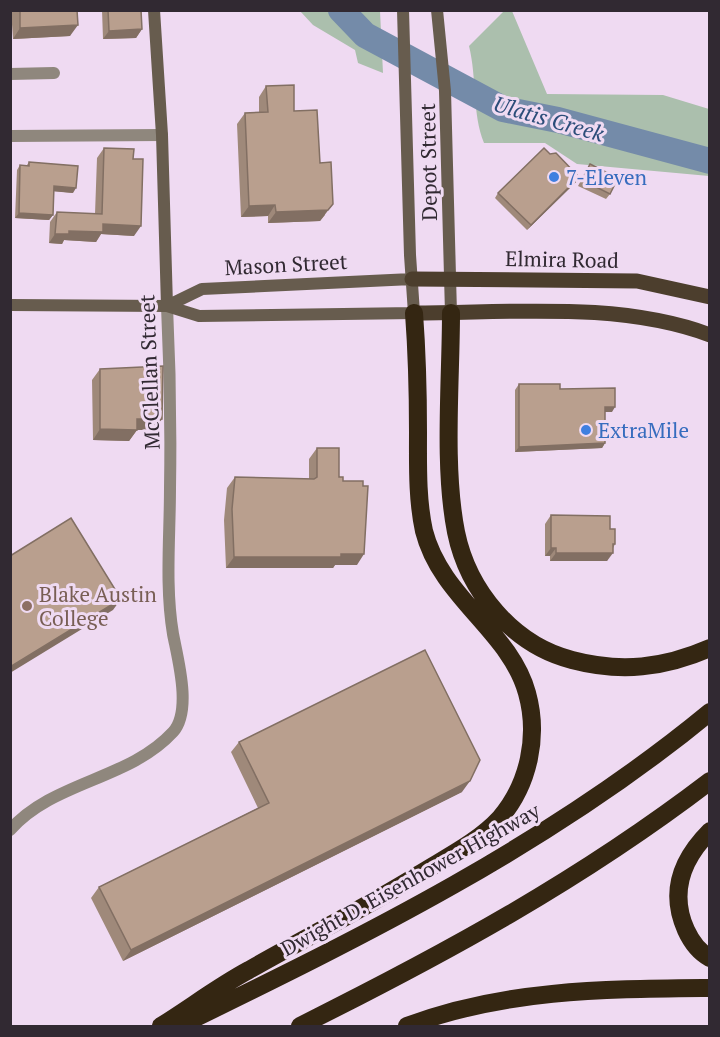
<svg xmlns="http://www.w3.org/2000/svg" width="720" height="1037" font-family="'PT Serif',serif">
  <style>
    .green { fill: #abbfad }
    .lines { fill: none; stroke-linecap: round; stroke-linejoin: round }
    .river { stroke: #748ba9; stroke-width: 26 }
    .street { stroke: #8f877d; stroke-width: 12 }
    .secondary { stroke: #675c4e; stroke-width: 12 }
    .primary { stroke: #4c3e2d; stroke-width: 15 }
    .highway { stroke: #342612; stroke-width: 18 }
    .wall { fill: #9f897a }
    .shaded-wall { fill: #826f63 }
    .building { fill: #b99f8e; stroke: #826f63; stroke-width: 1.5 }
    .shop-dot { fill: #3f7fe0; stroke: #efdaf2; stroke-width: 2 }
    .education-dot { fill: #8d6e63; stroke: #efdaf2; stroke-width: 2 }
    .labels { text-anchor: middle; dominant-baseline: central; stroke-width: 6; stroke-linejoin: round; paint-order: stroke }
    .street-label { font-size: 21px; fill: #312932; stroke: #efdaf2 }
    .shop-label { font-size: 21px; fill: #366cbe; stroke: #efdaf2; text-anchor: start }
    .education-label { font-size: 21px; fill: #785e54; stroke: #efdaf2; text-anchor: start }
    .water-label { font-size: 22px; font-style: italic; fill: #2c4d79; stroke: #efdaf2 }
  </style>
  <rect width="100%" height="100%" fill="#efdaf2"/>
  <!-- green -->
  <path class="green" d="M300 11H380L383 73 358 63 355 50 313 25Z
    M504 11H512L547 94 663 95 709 109V176L577 164 545 143H484C472 113 477 78 469 46Z"/>
  <g class="lines">
    <!-- river -->
    <path class="river" d="M341 10 365 35 503 109 558 120 710 161"/>
    <!-- street -->
    <path class="street" d="M10 74 54 73
      M10 136 162 135
      M10 830C53 781 129 780 173 732 192 711 178 660 173 634 165 587 170 536 170 488 171 427 170 367 167 306"/>
    <!-- secondary -->
    <path class="secondary" d="M154 10 162 135 167 306
      M437 10 445 91 451 313
      M10 305 167 306 199 316 414 313 410 255 403 10
      M167 306 202 289 412 279"/>
    <!-- primary -->
    <path class="primary" d="M412 279 637 281 710 297
      M414 313C510 313 619 301 710 335"/>
    <!-- highway -->
    <path class="highway" d="M451 313C451 381 443 466 456 532 468 591 513 645 572 660 621 673 664 668 710 648
      M710 831C682 859 669 892 686 930 691 941 699 952 710 958
      M161 1026C190 1008 219 986 249 970 305 938 363 909 418 875 445 858 478 842 500 818 529 784 539 736 527 693 510 631 441 598 424 531 417 499 418 465 418 432 418 392 417 353 414 313
      M179 1026C364 936 550 844 710 712
      M300 1026C446 953 579 881 710 781
      M407 1026C505 989 606 989 710 988"/>
  </g>
  <!-- wall -->
  <path class="wall" d="M11 10H77L70 36 13 39Z
    M102 10H141L142 29 136 38 103 39Z
    M266 86 294 111 320 163 325 215 320 221 268 223V216L241 217 237 124 245 113H259V97Z
    M104 148 134 236 101 234 96 242 64 240 62 244 49 243 50 222 57 212 95 214 97 158Z
    M550 154 579 177 576 182 527 230 495 198 498 193Z
    M29 162 73 193 54 191 53 215 49 220 15 218 17 170 20 165H27Z
    M590 164 610 194 606 199 578 186Z
    M100 369 162 419 154 430H137L129 441 93 440 92 380Z
    M519 384 560 389 612 412H605V443L602 448 515 452V390Z
    M317 448 343 481 357 565H335L333 568H226L224 520 227 488 235 477 309 479V459Z
    M551 515 610 529 615 544 607 561H550V556H545V524Z
    M239 742 462 792 123 961 91 898 99 887 258 808 231 752Z"/>
  <!-- shaded-wall -->
  <path class="shaded-wall" d="M78 25 70 36 13 39 20 28Z
    M142 29 136 38 103 39 109 31Z
    M579 177 576 182 527 230 531 225Z
    M54 186 76 188 73 193 50 191Z
    M333 204 320 221 268 223 276 212Z
    M275 205 268 216 241 217 249 206Z
    M19 213 53 215 49 220 15 218Z
    M103 224 141 226 134 236 101 234 96 242 64 240 62 244 49 243 55 234Z
    M605 407H615L612 412H601Z
    M137 419H162L154 430H135H137L129 441 93 440 100 429Z
    M605 443 602 448 515 452 519 447Z
    M551 548H556L550 556H545Z
    M556 553H613L607 561H550Z
    M341 554H364L357 565H335L333 568H226L234 557Z
    M121 599 113 610 10 673V667Z
    M470 781 462 792 123 961 131 950Z"/>
  <!-- building -->
  <path class="building" d="M20 10H77L78 25 20 28Z
    M108 10H141L142 29 109 31Z
    M294 85V111L317 110 320 163 331 162 333 204 328 210 276 212 275 205 249 206 245 113 268 112 266 86Z
    M104 148 134 149 133 159H143L141 226 103 224V232L69 231V234H55L57 212 102 214Z
    M544 148 550 154 556 153 579 177 531 225 498 193Z
    M29 162 78 166 76 188 54 186 53 215 19 213 20 165 29 166Z
    M590 164 618 178 610 194 582 180Z
    M163 366 162 419H137V430L100 429V369Z
    M519 384H560V389L615 388V407H605V443L519 447Z
    M317 448H339V477H343V481H363V486H368L364 554H341V557H234L232 509 235 477 314 479 317 477Z
    M551 515 610 516V529H615V544H613V553H556V548H551Z
    M71 518 121 599 10 667V556Z
    M425 650 480 760 470 781 131 950 99 887 269 803 239 742Z"/>
  <!-- markers -->
  <g class="shop-dot">
    <circle cx="554" cy="177" r="6"/>
    <circle cx="586" cy="430" r="6"/>
  </g>
  <circle class="education-dot" cx="27" cy="606" r="6"/>
  <g class="labels">
    <!-- street labels -->
    <g class="street-label">
      <text transform="translate(428 162) rotate(-91)">Depot Street</text>
      <text transform="translate(562 259) rotate(1)">Elmira Road</text>
      <text transform="translate(286 264) rotate(-3)">Mason Street</text>
      <text transform="translate(149 372) rotate(-92)">McClellan Street</text>
      <text transform="translate(410 879) rotate(-29)">Dwight D. Eisenhower Highway</text>
    </g>
    <!-- shop labels -->
    <g class="shop-label">
      <text x="566" y="177">7-Eleven</text>
      <text x="598" y="430">ExtraMile</text>
    </g>
    <!-- education labels -->
    <g class="education-label">
      <text x="39" y="594">Blake Austin<tspan x="39" dy="24">College</tspan></text>
    </g>
    <!-- water labels -->
    <g class="water-label">
      <text transform="translate(549 118) rotate(16)">Ulatis Creek</text>
    </g>
  </g>
  <!-- border -->
  <rect width="720" height="1037" fill="none" stroke="#312932" stroke-width="24"/>
</svg>
